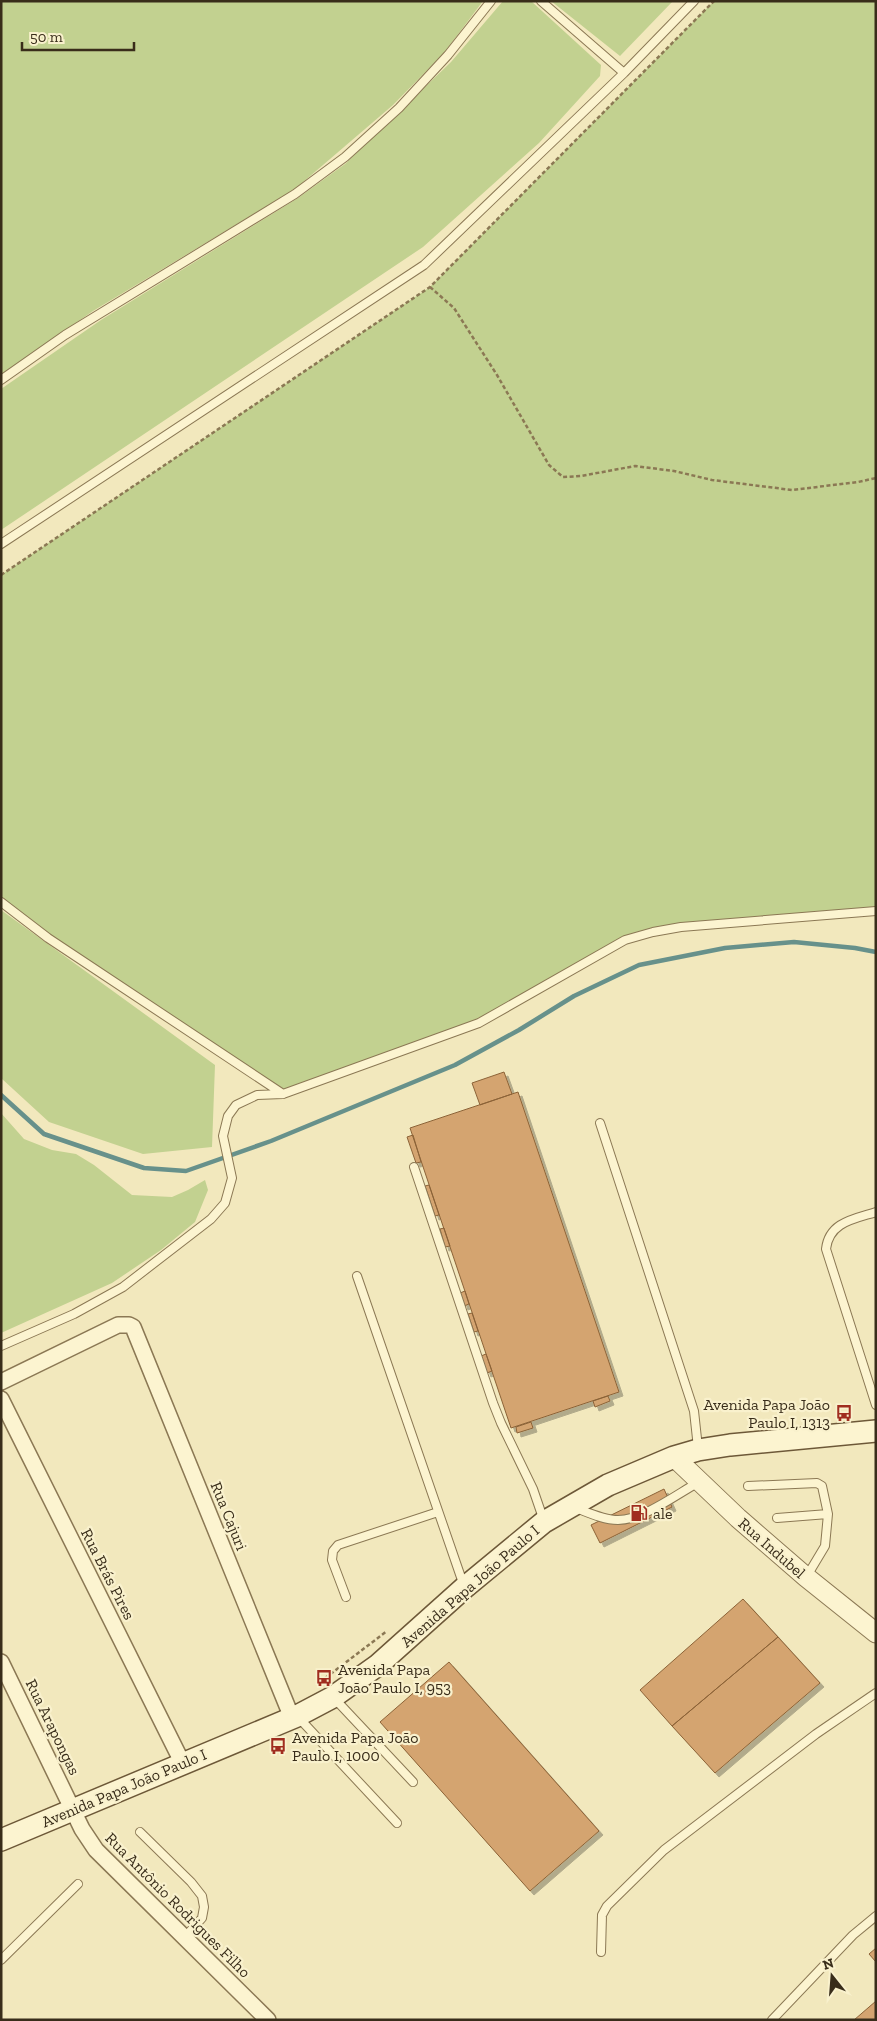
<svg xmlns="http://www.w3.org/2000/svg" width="877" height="2021" font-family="'Zilla Slab',serif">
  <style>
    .green { fill: #c2d190 }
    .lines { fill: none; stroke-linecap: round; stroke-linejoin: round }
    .stream { stroke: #67918b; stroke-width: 4.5 }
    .building { fill: #d4a46f; stroke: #8c6338; filter: url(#shadow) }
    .service-casing { stroke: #8b7854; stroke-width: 10 }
    .minor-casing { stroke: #8b7854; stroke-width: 18 }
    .tertiary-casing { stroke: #8b7854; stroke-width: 21 }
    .secondary-casing { stroke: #6d5838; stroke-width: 24 }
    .path { stroke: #8b7854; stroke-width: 2.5; stroke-dasharray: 4 2.5; stroke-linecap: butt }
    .service { stroke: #fcf4d0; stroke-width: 8 }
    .minor { stroke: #fcf4d0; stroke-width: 15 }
    .tertiary { stroke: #fcf4d0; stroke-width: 19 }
    .secondary { stroke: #fcf4d0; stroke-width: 21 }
    .labels { text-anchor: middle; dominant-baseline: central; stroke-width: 4.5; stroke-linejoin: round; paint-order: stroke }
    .poi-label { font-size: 16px; fill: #392d1a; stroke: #f9f1cd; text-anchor: start }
    .street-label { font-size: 16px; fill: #392d1a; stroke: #f9f1cd }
  </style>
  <defs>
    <filter id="shadow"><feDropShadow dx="4" dy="4" stdDeviation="0" flood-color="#0004"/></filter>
  </defs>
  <rect width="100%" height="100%" fill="#f2e8bd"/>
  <!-- green -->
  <path class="green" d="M1 1H483L444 53 393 105 295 189 93 311 1 375Z
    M503 1H531L601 65 600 76 539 143 423 247 1 530V389L101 320 298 198 345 164 451 62Z
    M551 1H673L620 56Z
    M714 1H876V910L682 927 625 940 479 1023 283 1094 1 902V575L430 287Z
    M1 910 215 1065 212 1147 143 1154 49 1122 1 1078Z
    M1 1113 24 1139 52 1150 76 1154 94 1165 132 1195 172 1197 188 1190 205 1180 208 1190 195 1222 161 1250 112 1283 1 1333Z"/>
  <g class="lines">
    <!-- stream -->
    <path class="stream" d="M1 1095 44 1134 144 1168 186 1171 271 1141 455 1065 519 1030 574 996 639 965 725 948 794 942 855 948 876 952"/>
  </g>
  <!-- building -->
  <path class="building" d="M504 1072 512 1094 480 1105 472 1083Z
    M518 1092 619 1392 511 1428 410 1128Z
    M413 1135 421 1162 416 1163 407 1137Z
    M429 1185 439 1215 435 1216 425 1186Z
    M444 1228 450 1246 445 1247 440 1229Z
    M465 1291 469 1304 464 1306 460 1293Z
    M472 1313 478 1331 474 1332 468 1314Z
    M486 1354 492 1371 487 1373 481 1356Z
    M608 1396 610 1401 595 1407 593 1401Z
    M531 1422 533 1428 517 1433 516 1427Z
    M664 1489 672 1507 600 1543 591 1525Z
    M743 1599 778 1637 672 1726 640 1690Z
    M778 1637 820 1683 715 1773 672 1726Z
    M449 1662 599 1831 530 1891 380 1722Z
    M876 1948V1962L869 1954Z
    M876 2001V2020H854Z"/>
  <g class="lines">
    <!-- service casing -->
    <g class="service-casing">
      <path id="service" d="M541 1 624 73
        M1 380 65 335 295 194 345 157 399 108 448 55 491 1
        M1 544 424 265 624 73 694 1
        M1 902 48 938 283 1094
        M600 1123 694 1411 698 1448
        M414 1167 493 1403 501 1423 533 1489 544 1521
        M876 1212C854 1219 829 1222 826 1249L876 1405
        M357 1276 464 1586
        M1 1346 74 1314 123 1287 211 1219 225 1203 232 1178 223 1136 228 1116 236 1105 257 1095 283 1094 479 1023 625 940 653 932 681 927 876 911
        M748 1486 817 1483 822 1486 828 1514 825 1546 807 1576
        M576 1508C589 1513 604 1520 618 1520 643 1520 677 1494 699 1482
        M777 1518 828 1514
        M346 1597 332 1560 333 1551 338 1545 438 1512
        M334 1698 413 1782
        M298 1717 397 1823
        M140 1832 191 1882 202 1896 204 1907 202 1918 185 1937
        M601 1952 602 1915 607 1906 664 1850 816 1734 876 1693
        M1 1960 78 1884
        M772 2020 853 1935 876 1916"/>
    </g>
    <!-- minor casing -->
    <g class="minor-casing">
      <path id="minor" d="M1 1382 118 1325H129L133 1327 292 1718
        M1 1399 183 1764
        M1 1662 82 1829 96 1850 268 2020"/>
    </g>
    <!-- tertiary casing -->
    <g class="tertiary-casing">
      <path id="tertiary" d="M674 1457 738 1518 806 1577 876 1633"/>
    </g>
    <!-- secondary casing -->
    <g class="secondary-casing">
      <path id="secondary" d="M1 1840 297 1716 333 1697 378 1665 464 1588 544 1522 608 1485 674 1457 698 1450 730 1445 876 1431"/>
    </g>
    <!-- path -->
    <path class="path" d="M430 287 454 308 497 375 549 465 563 477 581 476 635 466 674 471 712 480 792 490 858 482 876 478
      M1 575 430 287 714 1
      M320 1682 387 1631"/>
    <!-- service -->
    <use href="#service" class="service"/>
    <!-- minor -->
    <use href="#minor" class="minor"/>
    <!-- tertiary -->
    <use href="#tertiary" class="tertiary"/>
    <!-- secondary -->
    <use href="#secondary" class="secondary"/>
  </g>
  <!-- icons -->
  <defs>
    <g id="bus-bare" transform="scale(1.35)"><path d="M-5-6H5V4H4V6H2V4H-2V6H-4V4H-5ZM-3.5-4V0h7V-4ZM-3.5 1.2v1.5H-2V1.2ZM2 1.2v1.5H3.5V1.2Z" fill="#a02d1f" stroke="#f9f1cd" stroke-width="2.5" paint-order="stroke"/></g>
    <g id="fuel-bare" transform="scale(1.35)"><path d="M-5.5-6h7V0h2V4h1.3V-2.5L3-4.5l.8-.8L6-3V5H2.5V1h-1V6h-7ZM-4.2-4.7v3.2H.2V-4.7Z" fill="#a02d1f" stroke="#f9f1cd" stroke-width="2.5" paint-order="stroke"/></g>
  </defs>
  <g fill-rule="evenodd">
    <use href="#bus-bare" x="844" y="1413"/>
    <use href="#fuel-bare" x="639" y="1513"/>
    <use href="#bus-bare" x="324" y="1678"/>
    <use href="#bus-bare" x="278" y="1746"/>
  </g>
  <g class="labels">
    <!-- poi labels -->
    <g class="poi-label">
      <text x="830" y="1404" text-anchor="end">Avenida Papa João<tspan x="830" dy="18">Paulo I, 1313</tspan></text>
      <text x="653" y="1513">ale</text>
      <text x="338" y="1669">Avenida Papa<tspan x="338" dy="18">João Paulo I, 953</tspan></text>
      <text x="292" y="1737">Avenida Papa João<tspan x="292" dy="18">Paulo I, 1000</tspan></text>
    </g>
    <!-- street labels -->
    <g class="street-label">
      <text transform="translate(229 1516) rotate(68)">Rua Cajuri</text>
      <text transform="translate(772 1548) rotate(41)">Rua Indubel</text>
      <text transform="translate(108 1574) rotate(63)">Rua Brás Pires</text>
      <text transform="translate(470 1586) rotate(-41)">Avenida Papa João Paulo I</text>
      <text transform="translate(53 1727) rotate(64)">Rua Arapongas</text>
      <text transform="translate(124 1788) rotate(-23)">Avenida Papa João Paulo I</text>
      <text transform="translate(178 1905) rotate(45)">Rua Antônio Rodrigues Filho</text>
    </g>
  </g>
  <!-- border -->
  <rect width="877" height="2021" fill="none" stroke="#392d1a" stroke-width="5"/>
  <!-- north arrow -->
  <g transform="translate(832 1976) rotate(343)" stroke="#f9f1cd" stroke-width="4" paint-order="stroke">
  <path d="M0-4L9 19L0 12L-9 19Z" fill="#392d1a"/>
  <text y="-8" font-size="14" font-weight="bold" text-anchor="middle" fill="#392d1a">N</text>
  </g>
  <!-- scale -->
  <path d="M22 42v8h112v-8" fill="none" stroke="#392d1a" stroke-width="2.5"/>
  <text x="30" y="42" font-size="15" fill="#392d1a" stroke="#f9f1cd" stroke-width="4" paint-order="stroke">50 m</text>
</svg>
